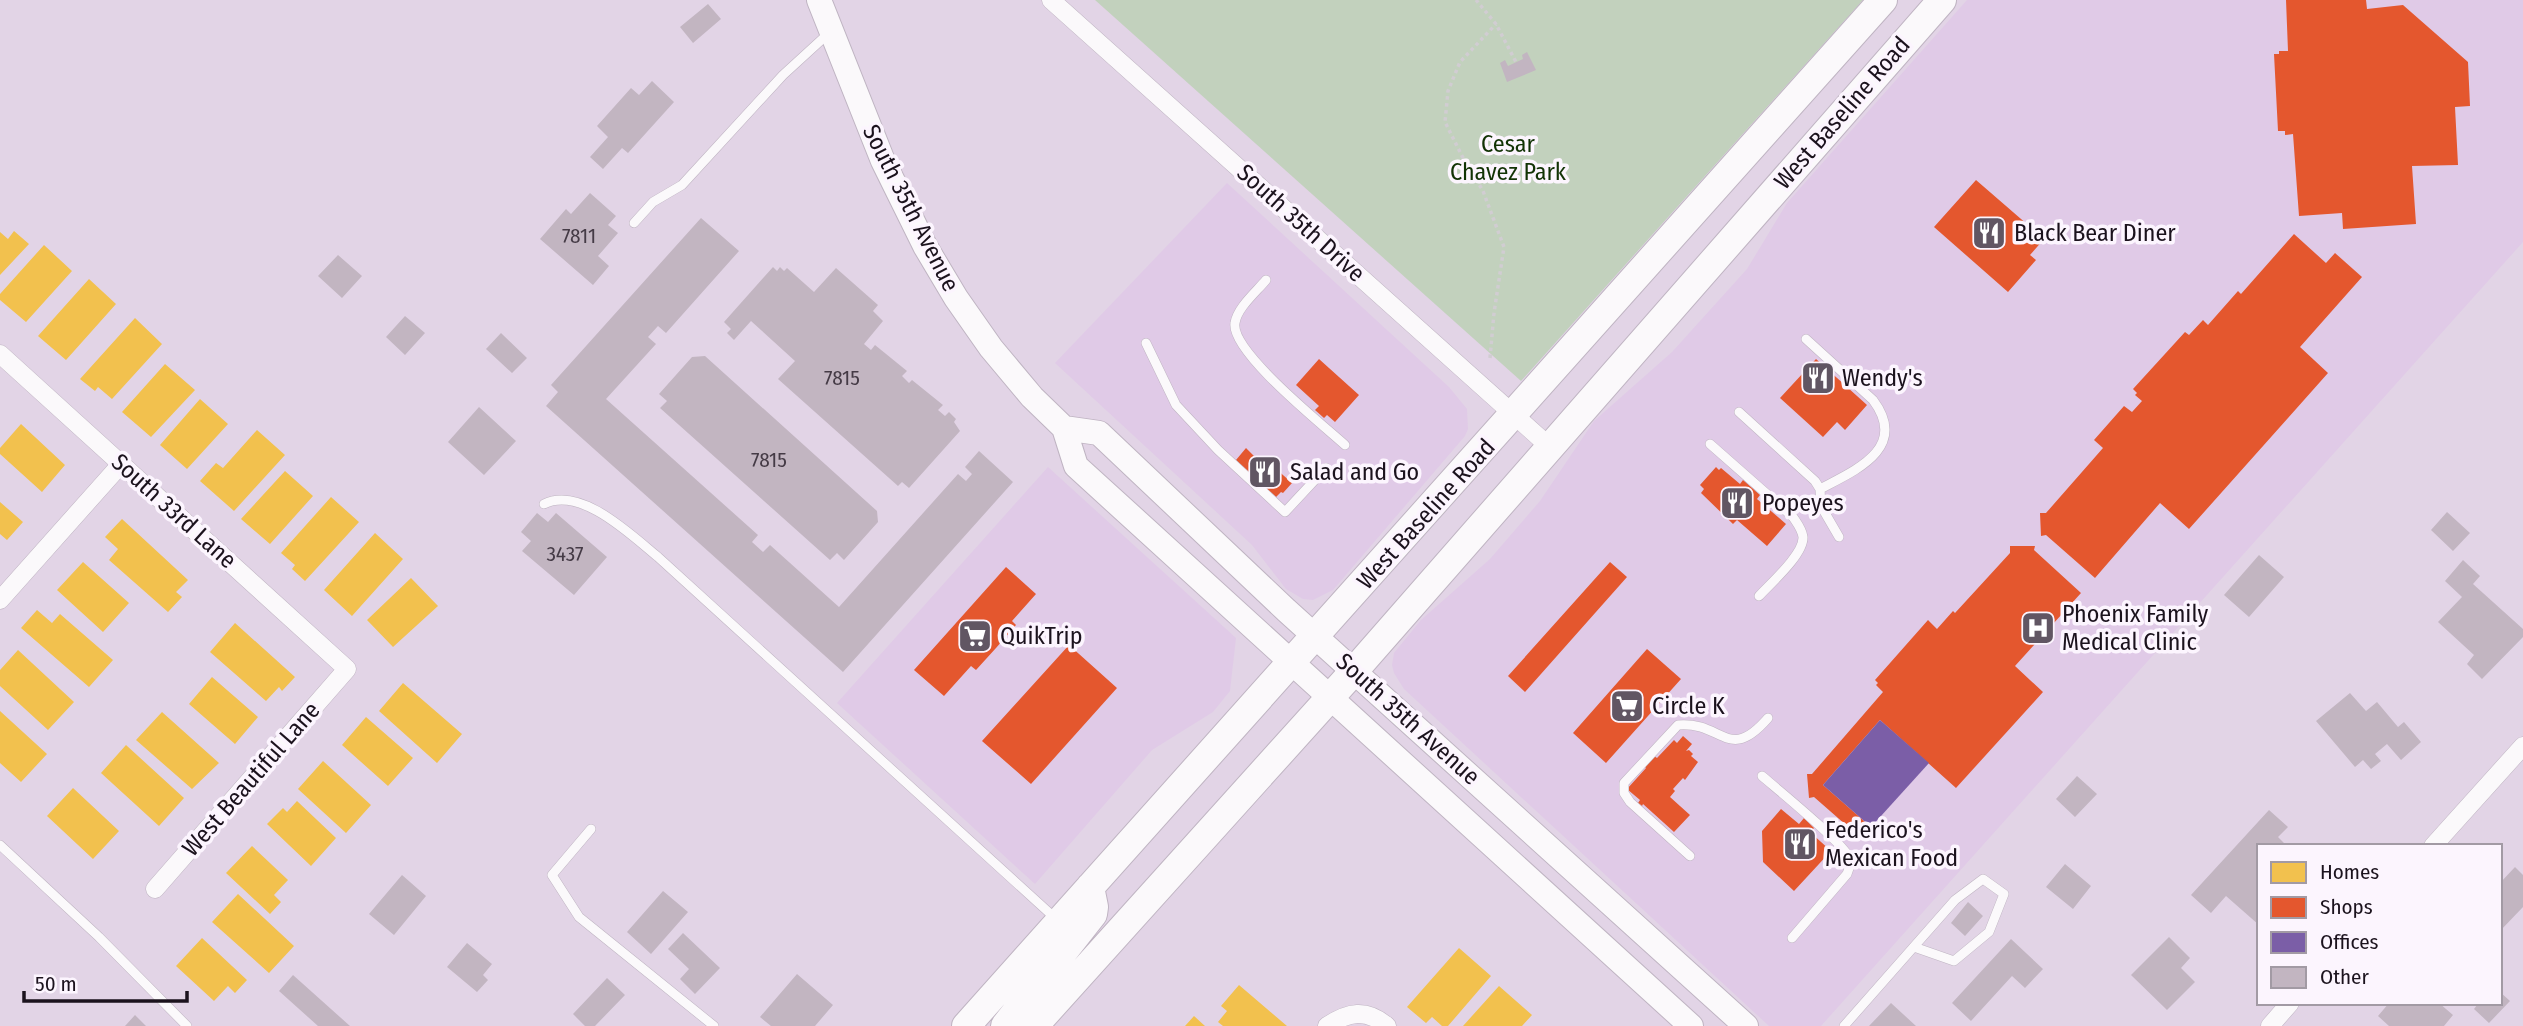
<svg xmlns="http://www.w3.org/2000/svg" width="2523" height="1026" font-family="'Fira Sans Condensed',sans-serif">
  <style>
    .built { fill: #e0cae7 }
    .green { fill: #c2d1bd }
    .homes { fill: #f2c14e }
    .shops { fill: #e4572e }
    .offices { fill: #7b5ea7 }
    .building { fill: #c2b5c1 }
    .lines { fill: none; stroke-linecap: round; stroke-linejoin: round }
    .lane-casing { stroke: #bfb4c2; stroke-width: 10 }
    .street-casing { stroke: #bfb4c2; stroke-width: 19 }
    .secondary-casing { stroke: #bfb4c2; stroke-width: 26 }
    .primary-casing { stroke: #bfb4c2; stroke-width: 30 }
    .path { stroke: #d1cdd2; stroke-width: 3.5; stroke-dasharray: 3.5 3.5; stroke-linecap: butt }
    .lane { stroke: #fbf9fb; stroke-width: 9 }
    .street { stroke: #fbf9fb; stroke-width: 18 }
    .secondary { stroke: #fbf9fb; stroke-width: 24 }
    .primary { stroke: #fbf9fb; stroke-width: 28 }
    .labels { text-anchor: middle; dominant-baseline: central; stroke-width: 7; stroke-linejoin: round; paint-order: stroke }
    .number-label { font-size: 21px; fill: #453b46 }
    .street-label { font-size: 24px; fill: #1b121d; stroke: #fcf5fe }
    .park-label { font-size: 24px; fill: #123305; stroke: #fcf5fe }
    .poi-label { font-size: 24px; fill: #1b121d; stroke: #fcf5fe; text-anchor: start }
  </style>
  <rect width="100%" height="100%" fill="#e2d4e6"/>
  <!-- built -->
  <path class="built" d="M1967 0H2523V242L1821 1026H1769L1404 689 1394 673 1392 665 1394 653 1421 620 1490 559 1540 501 1594 421 1672 352 1747 269 1787 203Z
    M1227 183 1449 387 1467 409 1468 429 1465 436 1333 590 1313 600 1303 599 1286 589 1252 545 1055 363Z
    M1048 467 1236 638 1230 691 1213 712 1152 750 1035 884 837 703Z"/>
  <!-- green -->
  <path class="green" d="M1095 0H1863L1521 381Z"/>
  <!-- homes -->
  <path class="homes" d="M14 231 29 244 0 275V232L8 239Z
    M44 245 72 271 26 322 0 300V294Z
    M89 279 116 304 66 360 38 336Z
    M135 318 162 344 112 399 98 387 95 391 80 379Z
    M165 364 195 390 151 437 122 412Z
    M200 399 228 424 187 469 160 445Z
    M21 424 65 465 42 492 0 454V448Z
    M257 430 285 455 234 511 200 481 216 463 223 468Z
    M285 471 313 496 270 544 241 519Z
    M331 497 359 522 305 581 292 569 295 565 281 553Z
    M0 502 23 522 7 540 0 534Z
    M122 519 188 580 176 592 182 597 168 612 109 560 118 549 105 537Z
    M375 533 403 559 352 616 324 590Z
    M83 562 129 603 103 632 57 590Z
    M411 578 438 606 393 647 367 620Z
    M37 610 52 623 60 614 113 660 89 687 21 628Z
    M235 623 295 677 282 691 279 687 266 701 210 652Z
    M18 650 74 702 48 730 0 686V670Z
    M212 677 258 717 235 744 189 704Z
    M403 683 462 734 437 763 379 711Z
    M0 711 47 754 21 782 0 763Z
    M162 712 219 763 192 789 136 740Z
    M366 717 413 758 388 786 342 745Z
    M126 745 184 798 159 826 101 773Z
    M323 761 371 805 346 833 298 789Z
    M73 788 119 831 93 859 47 816Z
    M297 801 336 838 311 866 267 824 283 808 287 812Z
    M252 846 288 880 274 895 281 902 270 914 226 873Z
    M238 894 294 946 269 973 212 922Z
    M202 938 247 980 235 993 228 986 214 1001 176 966Z
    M1459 948 1491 976 1448 1026H1442L1432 1017 1426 1023 1407 1007Z
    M1239 985 1287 1026H1223L1218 1022 1227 1011 1221 1006Z
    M1499 986 1532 1015 1522 1026H1463Z
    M1194 1016 1205 1026H1185Z"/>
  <!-- shops -->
  <path class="shops" d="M2286 0H2366L2367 9 2403 5 2468 62 2470 106 2455 107 2458 165 2412 166 2416 224 2343 229 2342 213 2299 216 2293 134 2285 135V131H2278L2274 54H2279V51H2288Z
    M1976 180 2044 239 2030 255 2036 260 2008 292 1934 227Z
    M2294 234 2326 263 2335 253 2362 277 2300 347 2328 373 2189 529 2160 503 2095 578 2046 535 2041 536 2040 513H2046L2103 448 2094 440 2124 406 2132 412 2142 401 2135 395 2137 393 2133 389 2185 332 2189 335 2203 320 2208 325 2238 291 2241 294Z
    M1319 359 1359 395 1335 422 1327 415 1324 418 1315 410 1319 406 1296 385Z
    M1816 359 1867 405 1845 430 1837 422 1823 437 1780 398Z
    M1246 448 1257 459 1259 457 1263 461 1265 459 1292 483 1283 493 1281 492 1276 497 1236 460Z
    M1716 467 1719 470 1721 468 1740 484 1743 480 1760 495 1757 499 1786 524 1767 546 1737 520 1733 524 1701 493 1704 489 1700 485Z
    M2010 546H2035L2034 550 2081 593 2015 666 2043 692 1956 788 1880 720 1823 785 1871 827 1862 839 1814 797 1809 798 1807 774H1812L1883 692 1876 685 1878 683 1875 680 1928 620 1937 629 1953 611 1955 613 2010 553Z
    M1610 562 1627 577 1525 692 1508 676Z
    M1006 567 1036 594 1012 621 1016 625 996 648 976 670 971 666 944 696 914 670Z
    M1069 645 1117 688 1031 784 982 741Z
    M1647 649 1681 679 1606 763 1573 733Z
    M1683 736 1692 744 1686 751 1689 750 1693 754 1691 756 1698 762 1685 780 1683 778 1673 789 1675 791 1670 797 1690 815 1674 832 1643 804 1642 806 1638 803 1640 800 1627 789 1646 768 1642 764 1654 756 1657 758 1674 740 1677 743Z
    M1781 809 1799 824 1804 818 1814 828 1810 832 1831 851 1794 891 1763 862 1762 831Z"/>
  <!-- offices -->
  <path class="offices" d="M1880 720 1929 763 1871 827 1823 785Z"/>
  <!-- building -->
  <path class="building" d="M708 4 721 19 693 43 680 27Z
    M1527 52 1536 70 1507 82 1500 63 1505 60 1508 66 1523 59 1522 55Z
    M652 81 674 102 628 153 622 148 603 169 590 157 608 137 597 126 631 88 639 95Z
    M590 193 616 216 608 225 618 233 598 256 609 266 593 285 540 239 566 209 571 214Z
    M701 218 739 251 666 333 658 326 648 337 656 344 606 399 758 535 752 542 763 552 770 545 839 607 958 474 966 481 972 474 965 467 979 451 1013 482 843 672 546 406 558 392 551 385Z
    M338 255 362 276 342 298 318 276Z
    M773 267 777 271 780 267 784 271 787 268 814 292 836 268 878 305 873 311 883 321 864 344 871 350 875 345 907 371 902 376 909 383 912 380 943 405 938 410 945 416 949 412 956 419 954 422 960 431 909 488 902 482 898 486 778 379 795 361 751 321 734 340 727 333 731 329 724 322Z
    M405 316 425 333 405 355 386 337Z
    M501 333 527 358 512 373 486 349Z
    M705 356 877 511 878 522 844 560 837 553 830 560 660 408 667 401 659 394 692 357Z
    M479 407 516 441 484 475 448 442Z
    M2447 512 2470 533 2453 551 2431 530Z
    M537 513 548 522 556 513 607 557 574 595 522 551 531 541 521 532Z
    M2259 555 2284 577 2249 617 2224 595Z
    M2463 560 2480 576 2473 584 2523 629V637L2482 679 2467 664 2474 655 2438 622 2462 597 2445 581Z
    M2350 693 2366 711 2377 702 2398 727 2404 722 2421 742 2401 760 2387 744 2375 754 2381 761 2371 769 2363 760 2355 767 2316 721Z
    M2077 776 2097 794 2075 817 2056 799Z
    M2269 810 2288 827 2278 837 2287 846H2259V925L2226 896 2211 913 2191 895Z
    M2065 864 2091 886 2073 909 2046 887Z
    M2515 867 2523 875V907L2500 931V883Z
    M402 875 426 896 394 935 369 914Z
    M663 891 688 912 651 954 627 932Z
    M1968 902 1983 916 1965 936 1951 923Z
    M683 933 720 968 695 994 680 979 689 969 668 949Z
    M2169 937 2190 958 2181 968 2195 982 2167 1010 2131 975Z
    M2011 939 2043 969 2025 988 2012 976 1971 1021 1952 1003Z
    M467 943 492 964 483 975 488 980 477 992 447 967Z
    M797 974 833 1005 815 1026H771L760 1017Z
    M293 975 350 1026H318L279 991Z
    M607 978 625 995 595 1026H585L573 1014Z
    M2500 992 2510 1001 2489 1023 2474 1009 2477 1005 2476 1003H2500Z
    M1891 1003 1916 1026H1869Z
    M2389 1003H2439L2453 1015 2444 1026H2389L2378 1016Z
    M135 1015 146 1026H125Z"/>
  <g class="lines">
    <!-- lane casing -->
    <g class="lane-casing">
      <path id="lane" d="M634 223 653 202 682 185 783 75 830 32
        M1266 280C1256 292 1237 308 1235 323 1230 351 1323 425 1345 445
        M1806 339 1873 400C1909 448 1856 470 1820 489
        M1146 343 1176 405 1218 450 1285 512 1326 468
        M1739 412 1815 481 1820 489 1821 506 1839 537
        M1710 444 1793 517C1797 523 1802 529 1803 537 1804 554 1771 583 1759 596
        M544 504C581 486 630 534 658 557L1055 918
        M1762 776C1777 789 1845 844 1850 859 1851 864 1849 869 1847 874L1792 938
        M591 829 552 875 579 917 714 1026
        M0 845 99 937 187 1026
        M1690 856 1630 802 1624 793V783L1678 725C1723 721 1728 764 1768 718
        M1844 1026 1955 900 1983 879 2004 894 1989 932 1954 961 1914 947"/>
    </g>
    <!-- street casing -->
    <g class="street-casing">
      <path id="street" d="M1051 0 1551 448
        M0 354 347 669 155 889
        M0 600 122 463
        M2433 846 2523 746
        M1327 1026C1348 1012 1366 1008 1387 1026
        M2270 1026 2290 1003"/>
    </g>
    <!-- secondary casing -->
    <g class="secondary-casing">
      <path id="secondary" d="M819 0 883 161 925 246 956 298 991 348 1032 397 1064 428 1076 466 1691 1026
        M1064 428 1099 433 1286 610 1746 1026"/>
    </g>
    <!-- primary casing -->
    <g class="primary-casing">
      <path id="primary" d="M966 1026 1883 0
        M1005 1026 1093 914 1094 907 1090 887
        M1034 1026 1354 671 1942 0"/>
    </g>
    <!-- path -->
    <path class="path" d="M1476 0 1496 24 1516 62
      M1490 358 1494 313 1504 247 1483 191 1462 156 1445 122 1448 91 1460 62 1496 24"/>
    <!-- lane -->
    <use href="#lane" class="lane"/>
    <!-- street -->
    <use href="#street" class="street"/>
    <!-- secondary -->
    <use href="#secondary" class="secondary"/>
    <!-- primary -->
    <use href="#primary" class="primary"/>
  </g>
  <!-- icons -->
  <defs>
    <g id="restaurant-square" transform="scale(1.75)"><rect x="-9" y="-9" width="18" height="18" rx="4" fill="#615663" stroke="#fcf5fe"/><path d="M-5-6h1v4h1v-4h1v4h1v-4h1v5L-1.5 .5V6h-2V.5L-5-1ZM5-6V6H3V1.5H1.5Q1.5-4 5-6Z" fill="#fff"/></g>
    <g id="hospital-square" transform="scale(1.75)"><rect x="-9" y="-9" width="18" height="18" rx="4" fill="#615663" stroke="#fcf5fe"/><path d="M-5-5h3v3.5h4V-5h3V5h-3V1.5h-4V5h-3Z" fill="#fff"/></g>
    <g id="supermarket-square" transform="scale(1.75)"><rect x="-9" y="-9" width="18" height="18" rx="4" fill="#615663" stroke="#fcf5fe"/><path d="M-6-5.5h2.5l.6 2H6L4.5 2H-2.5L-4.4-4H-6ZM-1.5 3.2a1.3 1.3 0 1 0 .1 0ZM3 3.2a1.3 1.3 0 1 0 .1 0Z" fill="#fff"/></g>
  </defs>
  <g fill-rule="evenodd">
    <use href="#restaurant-square" x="1989" y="233"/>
    <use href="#restaurant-square" x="1818" y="378"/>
    <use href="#restaurant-square" x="1265" y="472"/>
    <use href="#restaurant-square" x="1737" y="503"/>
    <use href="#hospital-square" x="2038" y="628"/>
    <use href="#supermarket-square" x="975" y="636"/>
    <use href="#supermarket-square" x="1627" y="706"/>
    <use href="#restaurant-square" x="1800" y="844"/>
  </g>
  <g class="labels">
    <!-- number labels -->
    <g class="number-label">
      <text x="579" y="236">7811</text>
      <text x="842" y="378">7815</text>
      <text x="769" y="460">7815</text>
      <text x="565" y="554">3437</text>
    </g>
    <!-- street labels -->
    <g class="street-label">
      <text transform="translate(1842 113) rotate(-49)">West Baseline Road</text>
      <text transform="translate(911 208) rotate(63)">South 35th Avenue</text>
      <text transform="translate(1301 223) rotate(42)">South 35th Drive</text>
      <text transform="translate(174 511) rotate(42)">South 33rd Lane</text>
      <text transform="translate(1426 514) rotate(-48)">West Baseline Road</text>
      <text transform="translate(1408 719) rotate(42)">South 35th Avenue</text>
      <text transform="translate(251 779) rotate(-49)">West Beautiful Lane</text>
    </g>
    <!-- park labels -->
    <g class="park-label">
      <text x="1508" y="144">Cesar<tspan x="1508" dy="28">Chavez Park</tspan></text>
    </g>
    <!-- poi labels -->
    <g class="poi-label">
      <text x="2014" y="233">Black Bear Diner</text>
      <text x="1842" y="378">Wendy's</text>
      <text x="1290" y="472">Salad and Go</text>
      <text x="1762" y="503">Popeyes</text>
      <text x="2062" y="614">Phoenix Family<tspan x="2062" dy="28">Medical Clinic</tspan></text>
      <text x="1000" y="636">QuikTrip</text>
      <text x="1652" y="706">Circle K</text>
      <text x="1825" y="830">Federico's<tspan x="1825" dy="28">Mexican Food</tspan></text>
    </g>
  </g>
  <!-- legend -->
  <rect x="2257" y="844" width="245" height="161" fill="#fcf5fe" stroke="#a29aa4" stroke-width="2"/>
  <rect x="2271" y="862" width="35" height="21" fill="#f2c14e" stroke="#a29aa4" stroke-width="2"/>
  <text x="2320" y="879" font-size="21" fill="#1b121d">Homes</text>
  <rect x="2271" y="897" width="35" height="21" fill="#e4572e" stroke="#a29aa4" stroke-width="2"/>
  <text x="2320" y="914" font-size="21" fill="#1b121d">Shops</text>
  <rect x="2271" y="932" width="35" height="21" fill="#7b5ea7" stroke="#a29aa4" stroke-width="2"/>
  <text x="2320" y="949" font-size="21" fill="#1b121d">Offices</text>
  <rect x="2271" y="967" width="35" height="21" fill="#c2b5c1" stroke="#a29aa4" stroke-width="2"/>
  <text x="2320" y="984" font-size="21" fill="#1b121d">Other</text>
  <!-- scale -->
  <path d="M24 991v10h163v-10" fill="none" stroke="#1b121d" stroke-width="3.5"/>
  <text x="35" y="991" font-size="21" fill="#1b121d" stroke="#fcf5fe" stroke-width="5" paint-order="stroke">50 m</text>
</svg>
